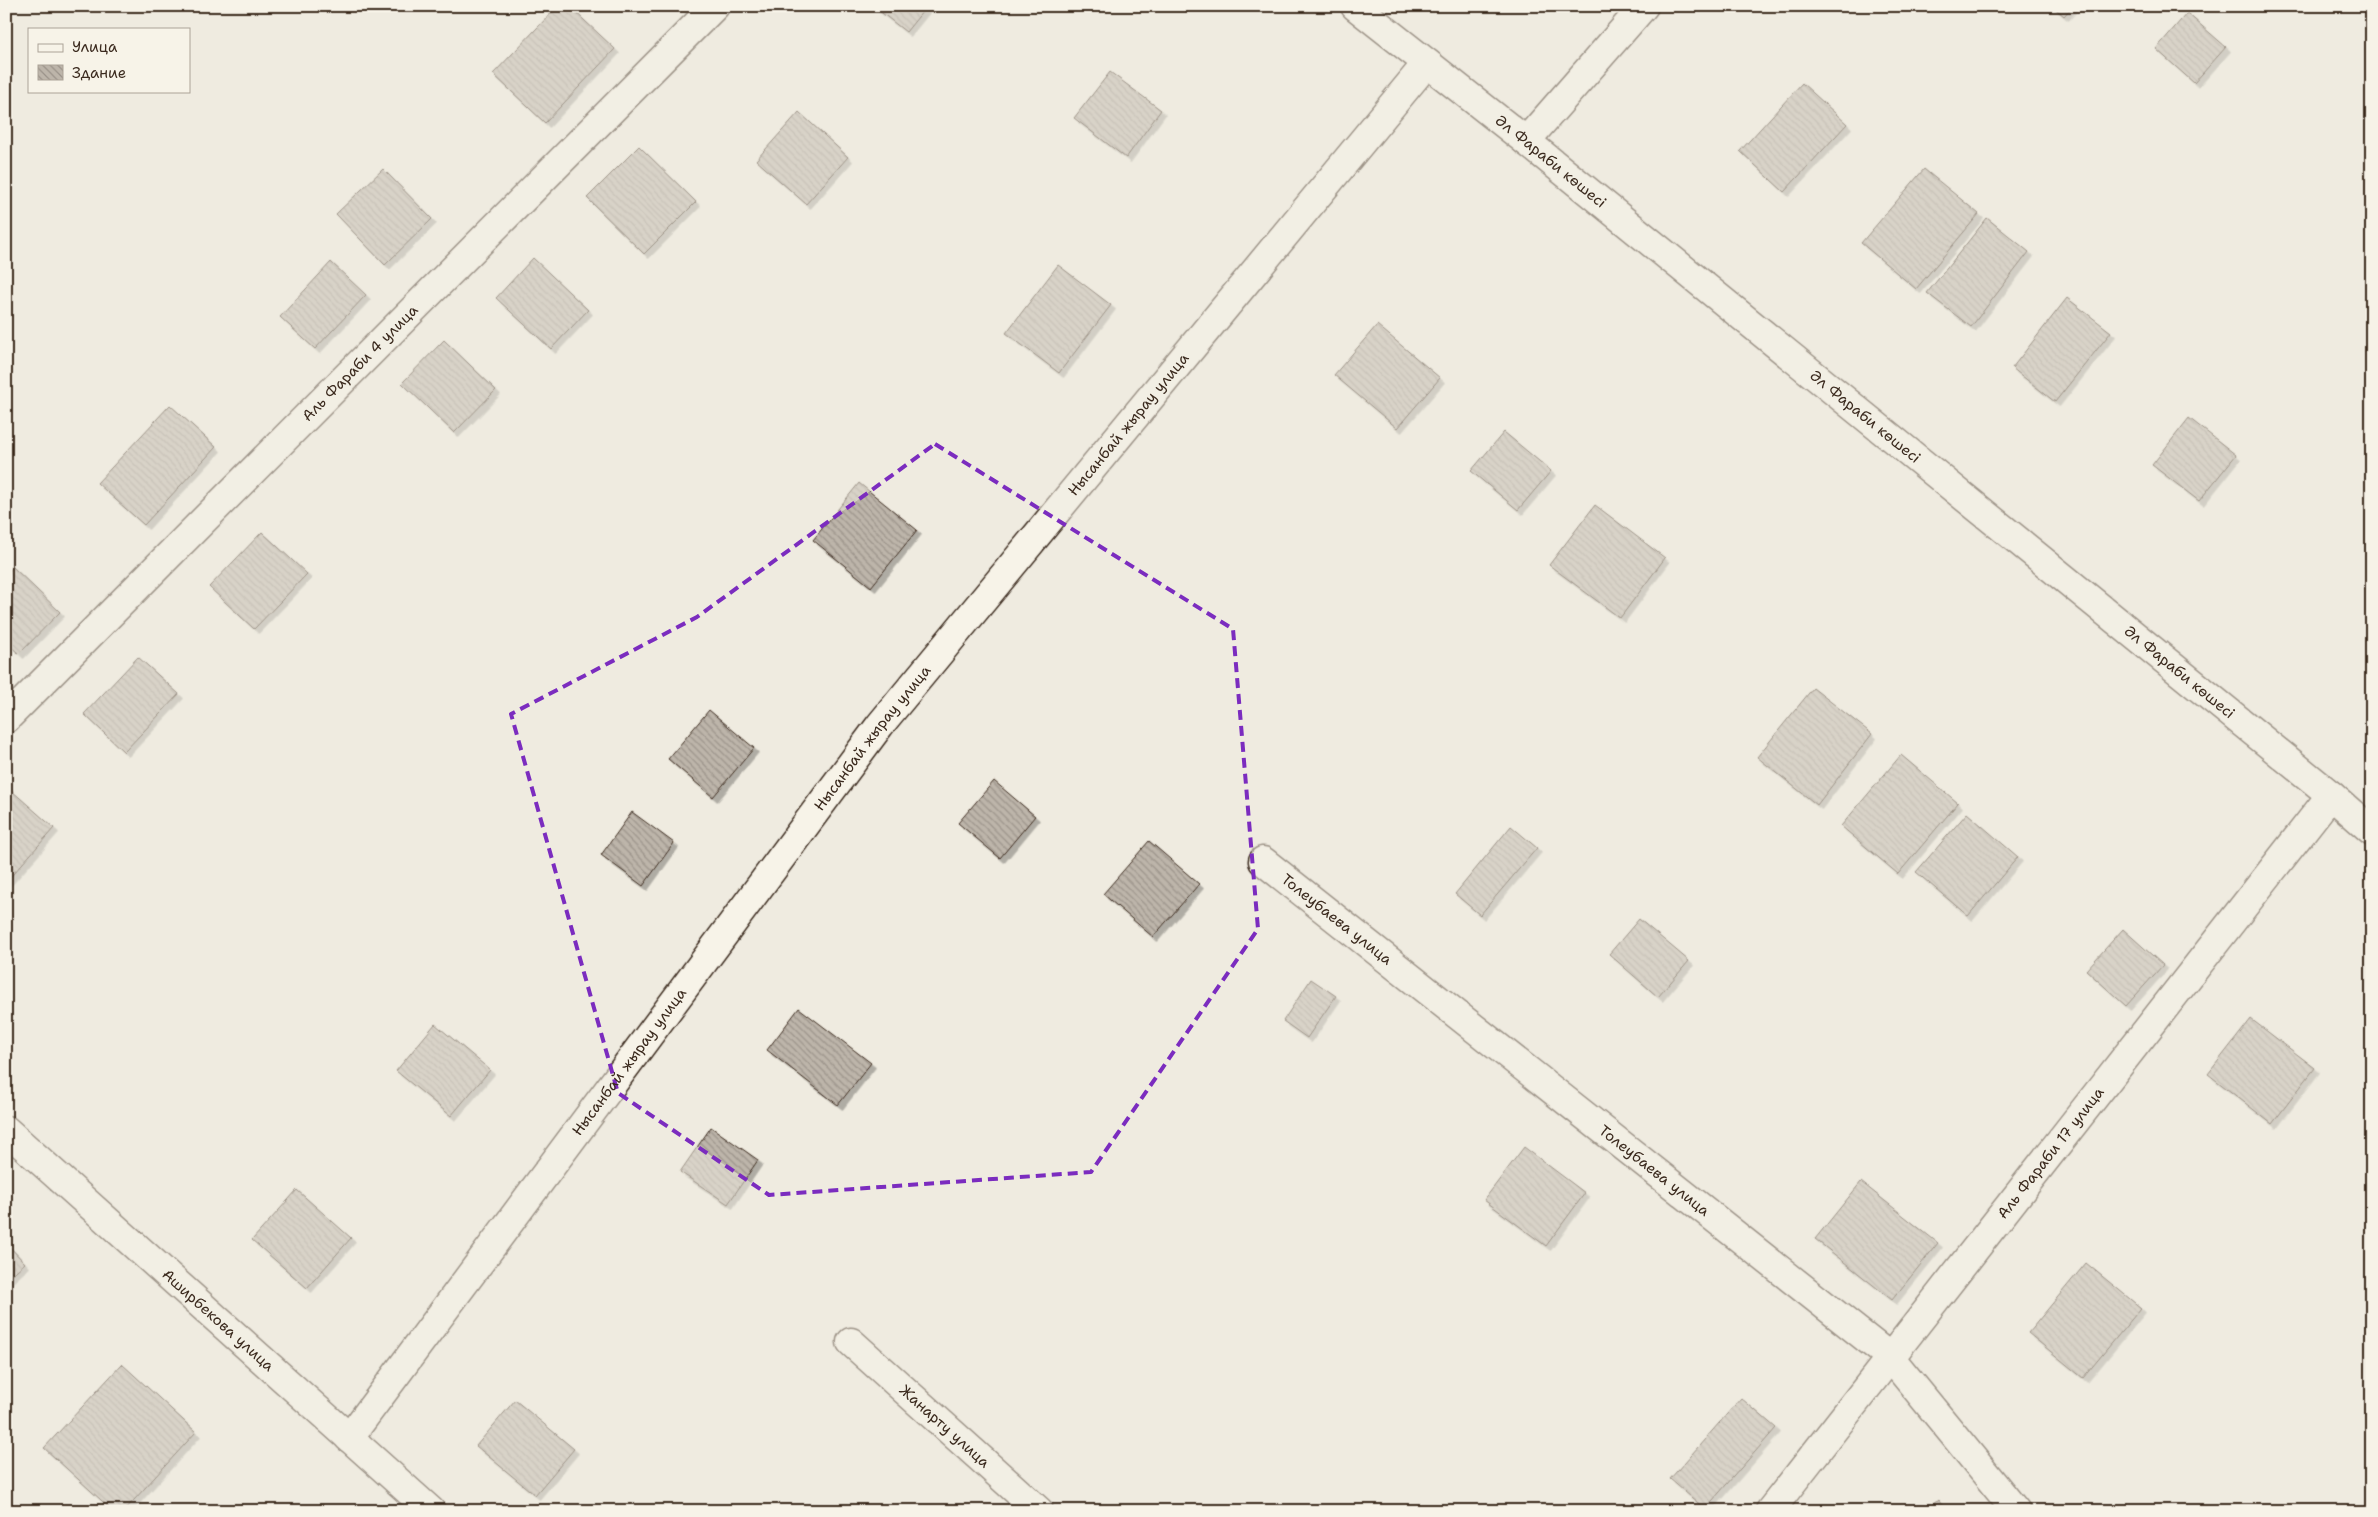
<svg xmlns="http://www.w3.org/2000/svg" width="2378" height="1517" font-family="'Shantell Sans',sans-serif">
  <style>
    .building { fill: url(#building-back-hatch); stroke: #3b2a1e; filter: url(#shadow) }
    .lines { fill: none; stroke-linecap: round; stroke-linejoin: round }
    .minor-casing { stroke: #3b2a1e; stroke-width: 31 }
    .tertiary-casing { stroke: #3b2a1e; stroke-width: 31 }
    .minor { stroke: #f7f3e8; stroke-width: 28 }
    .tertiary { stroke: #f7f3e8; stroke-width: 28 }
    .marked { fill: none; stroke: #7b2cbf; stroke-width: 4; stroke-dasharray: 10 6; stroke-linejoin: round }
    .labels { text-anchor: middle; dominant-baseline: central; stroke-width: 5; stroke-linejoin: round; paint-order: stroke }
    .street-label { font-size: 15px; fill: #3b2a1e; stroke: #f7f3e8 }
  </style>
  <defs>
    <pattern id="building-back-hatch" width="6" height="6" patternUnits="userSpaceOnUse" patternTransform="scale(1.25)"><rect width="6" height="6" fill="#bdb5aa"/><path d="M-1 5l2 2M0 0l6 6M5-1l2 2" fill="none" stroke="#9b938a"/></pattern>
    <filter id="shadow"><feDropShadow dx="4.5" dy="4.5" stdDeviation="0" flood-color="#0004"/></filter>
  </defs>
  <rect width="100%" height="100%" fill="#efebe0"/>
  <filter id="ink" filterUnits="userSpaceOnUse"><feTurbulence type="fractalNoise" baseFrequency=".02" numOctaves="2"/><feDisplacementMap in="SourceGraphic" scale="10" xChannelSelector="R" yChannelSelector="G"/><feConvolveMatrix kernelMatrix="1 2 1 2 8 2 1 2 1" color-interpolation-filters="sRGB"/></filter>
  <g filter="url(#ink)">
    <!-- building -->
    <path class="building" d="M558 6H569L615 49 545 123 493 74Z
      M873 6H927L906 32Z
      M2052 6H2073L2064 16Z
      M2187 13 2226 47 2194 83 2156 49Z
      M1110 72 1161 110 1126 158 1074 118Z
      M1802 83 1847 124 1784 192 1740 151Z
      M799 112 848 157 806 204 756 160Z
      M639 146 696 202 644 254 587 198Z
      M383 169 432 219 385 265 336 214Z
      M1924 169 1979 214 1916 289 1861 243Z
      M1987 218 2029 252 1971 327 1927 293Z
      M533 258 588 310 551 349 496 298Z
      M331 262 366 295 315 349 280 317Z
      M1058 265 1111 305 1059 373 1006 333Z
      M2067 298 2111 332 2055 402 2012 368Z
      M1377 325 1440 378 1397 428 1334 375Z
      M444 340 496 390 454 433 402 383Z
      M170 405 216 447 144 525 97 483Z
      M2189 418 2236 455 2199 501 2152 465Z
      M1504 432 1551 471 1518 510 1471 471Z
      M859 483 917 530 871 587 813 540Z
      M1595 505 1665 558 1620 618 1549 565Z
      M262 532 307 574 254 629 209 587Z
      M13 567 60 612 19 654 6 642V575Z
      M138 657 179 694 124 752 84 714Z
      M1813 688 1872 734 1817 805 1757 757Z
      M709 710 754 748 713 797 668 759Z
      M1901 755 1958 803 1898 874 1841 826Z
      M994 781 1035 816 1000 858 958 823Z
      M11 790 54 828 6 882V796Z
      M632 812 674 843 643 886 601 855Z
      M1967 813 2018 857 1968 916 1916 872Z
      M1511 826 1537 848 1480 915 1455 894Z
      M1149 841 1199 884 1153 937 1103 894Z
      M1639 919 1689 961 1658 997 1609 954Z
      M2123 929 2163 965 2126 1006 2086 970Z
      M1311 979 1336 996 1307 1038 1283 1021Z
      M799 1008 871 1063 838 1105 767 1050Z
      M2251 1019 2315 1068 2272 1124 2208 1074Z
      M435 1024 490 1070 451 1116 396 1071Z
      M711 1127 758 1160 728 1204 680 1172Z
      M1524 1147 1585 1193 1546 1246 1484 1200Z
      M1861 1182 1938 1243 1892 1300 1815 1239Z
      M297 1190 351 1238 307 1288 252 1240Z
      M6 1243 25 1263 6 1280Z
      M2086 1263 2141 1308 2083 1378 2028 1333Z
      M122 1364 196 1432 124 1511H113L44 1448Z
      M1741 1398 1776 1428 1705 1509 1670 1479Z
      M515 1400 574 1449 535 1495 476 1446Z
      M1938 1500 1947 1511H1925Z"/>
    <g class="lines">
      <!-- minor casing -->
      <g class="minor-casing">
        <g id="minor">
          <path d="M1526 141 1644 6"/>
          <path id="s1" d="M6 719 715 6"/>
          <path id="s2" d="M1263 861 1890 1357 2016 1511"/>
          <path id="s3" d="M6 1130 431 1511"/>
          <path id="s4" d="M851 1342 1039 1511"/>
          <path id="s5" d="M349 1438 880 725 1427 63"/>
          <path id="s6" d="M1770 1511 2331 795"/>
        </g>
      </g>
      <!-- tertiary casing -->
      <g class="tertiary-casing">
        <g id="tertiary">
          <path id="s7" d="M1355 6 1526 141 2331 795 2372 831"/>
        </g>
      </g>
      <!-- minor -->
      <use href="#minor" class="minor"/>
      <!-- tertiary -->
      <use href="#tertiary" class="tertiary"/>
    </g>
  </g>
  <!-- marked area -->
  <path d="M0 0H2378V1517H0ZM935 444 1233 629 1258 929 1091 1172 769 1195 618 1093 511 714 697 617Z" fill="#efebe0" fill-opacity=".55" fill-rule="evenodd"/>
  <path class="marked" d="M935 444 1233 629 1258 929 1091 1172 769 1195 618 1093 511 714 697 617Z"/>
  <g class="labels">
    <!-- street labels -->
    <g class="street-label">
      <text stroke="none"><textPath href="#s7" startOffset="250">Әл Фараби көшесі</textPath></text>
      <text stroke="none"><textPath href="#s1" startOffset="502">Аль Фараби 4 улица</textPath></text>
      <text stroke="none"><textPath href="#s7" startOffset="655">Әл Фараби көшесі</textPath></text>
      <text stroke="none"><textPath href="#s5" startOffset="1279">Нысанбай жырау улица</textPath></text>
      <text stroke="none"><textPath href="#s7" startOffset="1060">Әл Фараби көшесі</textPath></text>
      <text stroke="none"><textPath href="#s5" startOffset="874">Нысанбай жырау улица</textPath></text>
      <text stroke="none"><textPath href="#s2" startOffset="94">Толеубаева улица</textPath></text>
      <text stroke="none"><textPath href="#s5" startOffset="469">Нысанбай жырау улица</textPath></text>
      <text stroke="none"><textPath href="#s6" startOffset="455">Аль Фараби 17 улица</textPath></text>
      <text stroke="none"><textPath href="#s2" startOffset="499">Толеубаева улица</textPath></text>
      <text stroke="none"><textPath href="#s3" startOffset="285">Аширбекова улица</textPath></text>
      <text stroke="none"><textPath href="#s4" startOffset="126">Жанарту улица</textPath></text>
    </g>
  </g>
  <!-- margin -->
  <rect width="2378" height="1517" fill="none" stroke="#f7f3e8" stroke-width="25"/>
  <rect x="12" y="12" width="2353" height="1492" fill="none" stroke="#3b2a1e" stroke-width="2" filter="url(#ink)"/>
  <!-- legend -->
  <rect x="28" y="28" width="162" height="65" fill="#f7f3e8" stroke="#aca397"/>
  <rect x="38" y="44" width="25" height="8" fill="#f7f3e8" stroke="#aca397"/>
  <text x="72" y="52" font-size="15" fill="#3b2a1e">Улица</text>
  <rect x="38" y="65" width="25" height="15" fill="url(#building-back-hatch)" stroke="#aca397"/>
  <text x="72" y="78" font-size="15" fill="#3b2a1e">Здание</text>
</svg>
